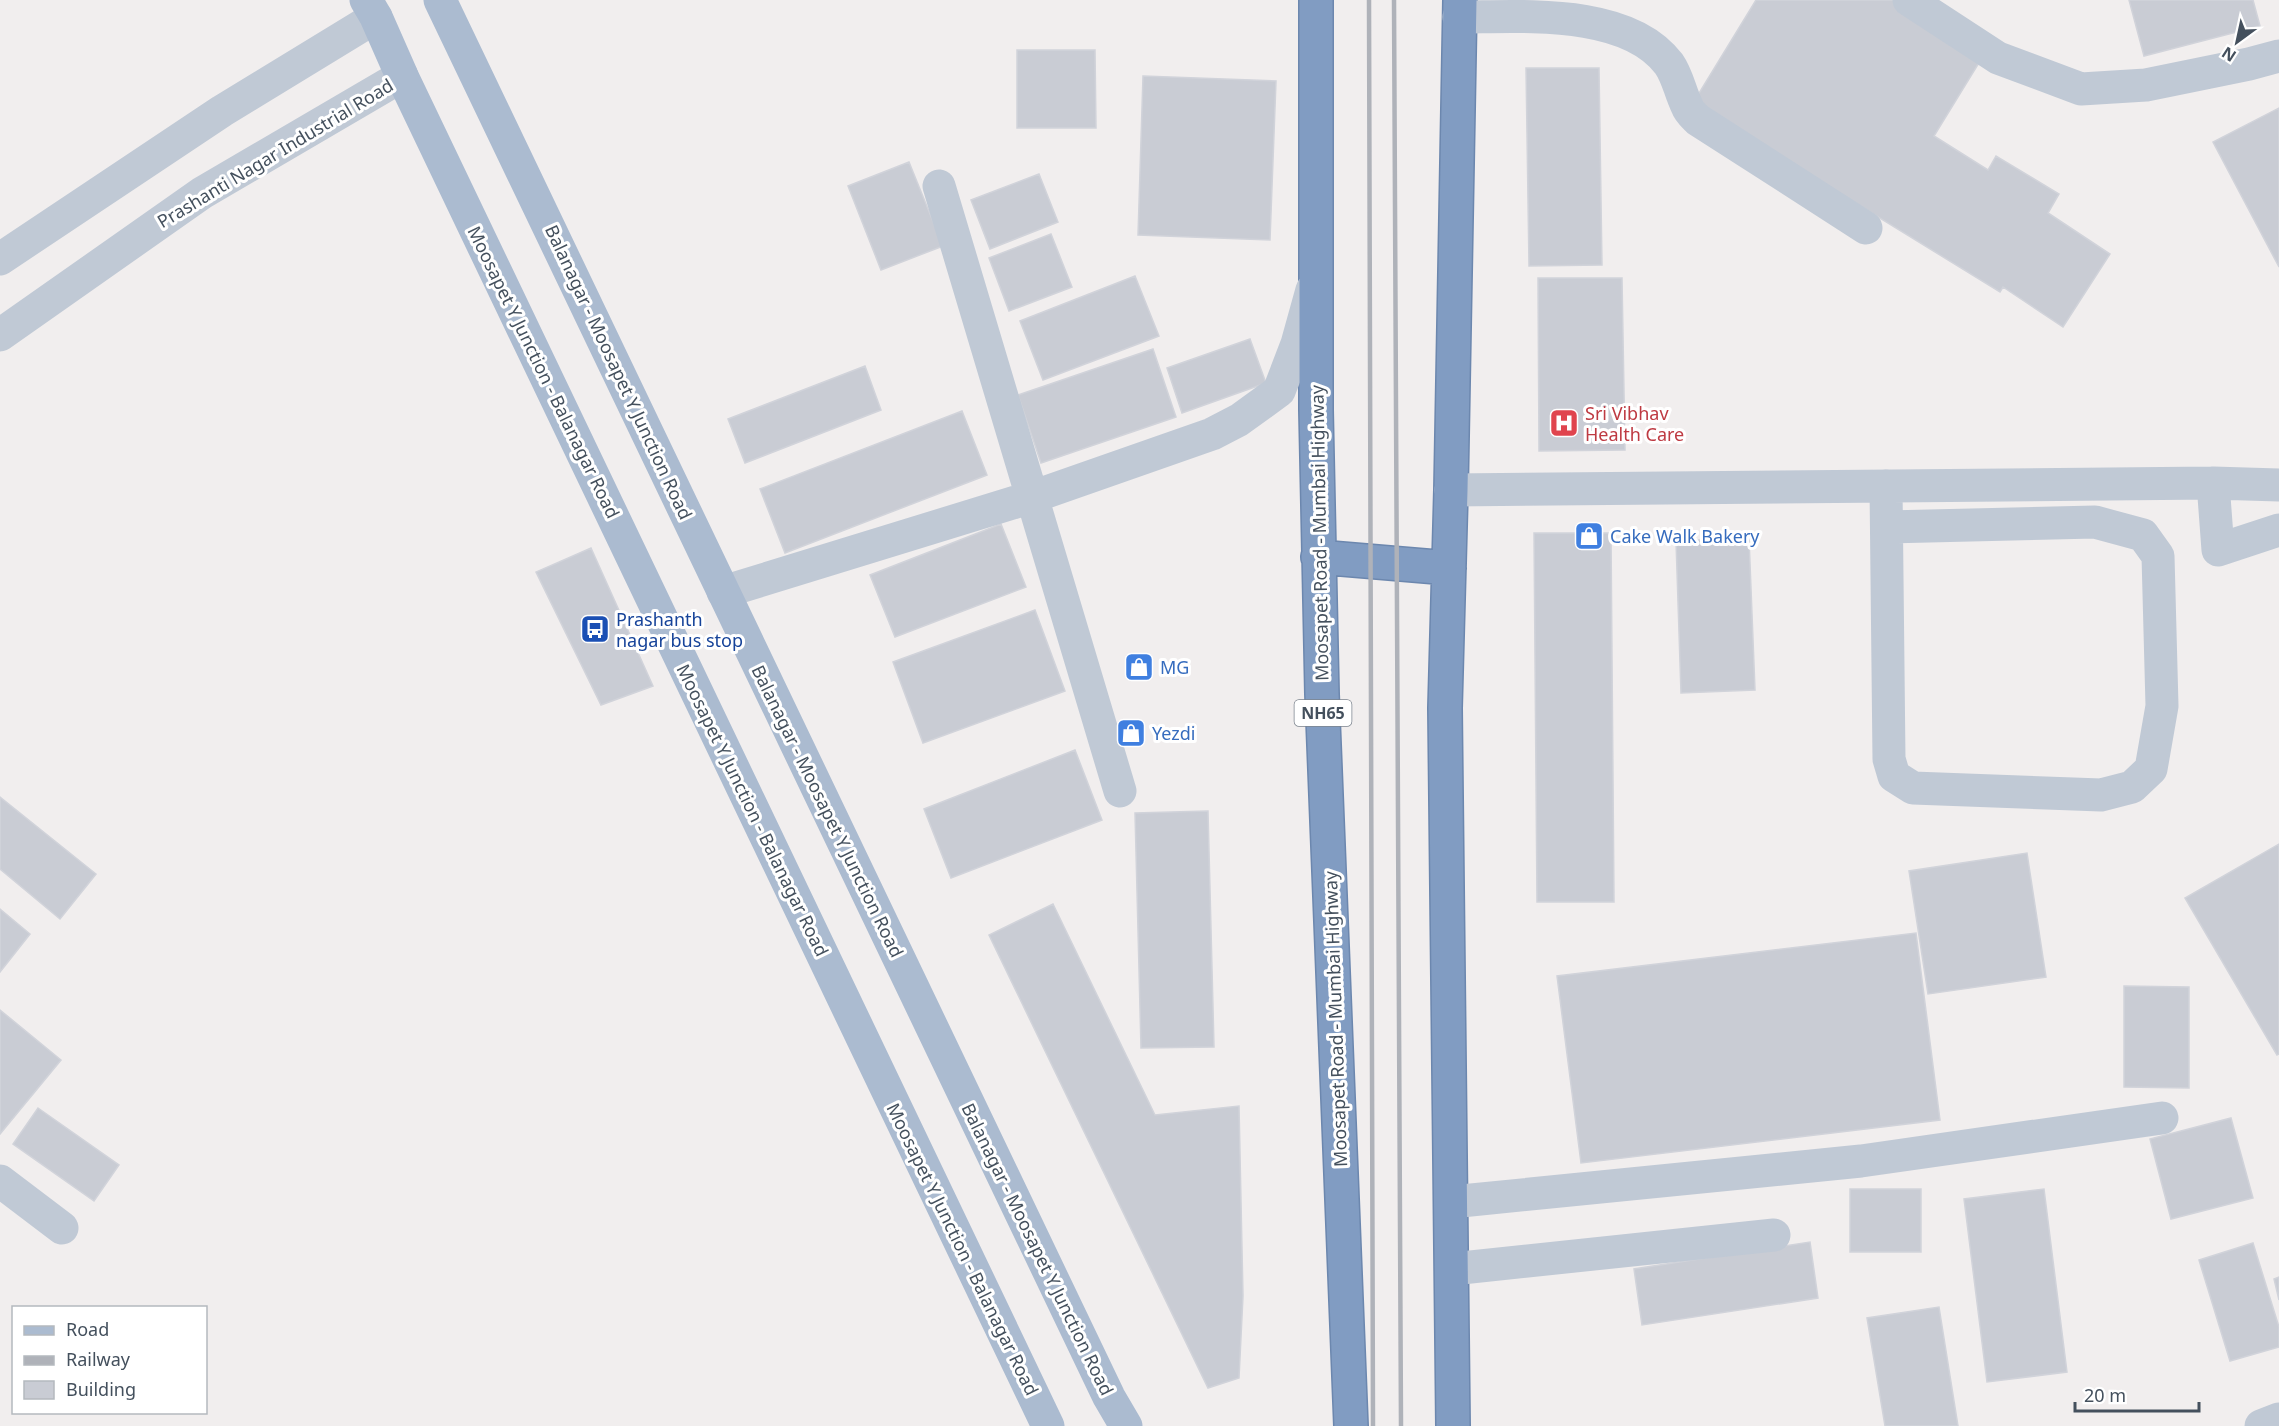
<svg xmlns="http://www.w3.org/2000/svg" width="2279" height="1426" font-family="'Noto Sans',sans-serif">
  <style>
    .building { fill: #c9ccd4; stroke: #d1d3da; stroke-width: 1.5 }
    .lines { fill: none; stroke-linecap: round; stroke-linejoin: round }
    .highway-casing { stroke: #6c87ae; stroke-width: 36 }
    .minor { stroke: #c0c9d5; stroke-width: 33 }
    .major { stroke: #abbbd0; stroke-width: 33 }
    .highway { stroke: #819cc2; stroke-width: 33 }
    .rail { stroke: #afb2b9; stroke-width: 4.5 }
    .labels { text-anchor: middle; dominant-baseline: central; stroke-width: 6; stroke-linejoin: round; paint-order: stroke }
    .shield { fill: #fff; stroke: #7c848e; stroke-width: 1.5 }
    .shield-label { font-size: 16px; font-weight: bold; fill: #44505d }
    .street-label { font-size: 18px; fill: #44505d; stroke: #fff }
    .health-label { font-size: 18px; fill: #be3a42; stroke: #fff; text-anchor: start }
    .shop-label { font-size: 18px; fill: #366cbe; stroke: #fff; text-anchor: start }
    .transit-label { font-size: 18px; fill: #164399; stroke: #fff; text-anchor: start }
  </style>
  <rect width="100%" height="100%" fill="#f1eeee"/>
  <!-- building -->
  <path class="building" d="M1756 0H1898L1985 53 1934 136 1988 170 1996 156 2059 194 2048 213 2110 254 2063 327 2003 287 2000 292 1693 103Z
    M2129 0H2253L2260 26 2144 56Z
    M1017 50H1095L1096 128H1017Z
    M1526 68H1599L1602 265 1529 266Z
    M1143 76 1276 81 1270 240 1138 235Z
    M2279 108V267L2213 142Z
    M909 162 943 246 881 270 848 186Z
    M1039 174 1058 222 990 249 971 200Z
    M1051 234 1072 287 1009 311 989 258Z
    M1135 276 1159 336 1043 380 1020 321Z
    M1538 278H1622L1625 450 1539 451Z
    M1250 339 1266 383 1182 413 1167 368Z
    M1153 349 1176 417 1041 463 1018 395Z
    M865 366 881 410 745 463 728 419Z
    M962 411 987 475 785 553 760 489Z
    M1001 524 1026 587 895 637 870 575Z
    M1534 533H1611L1614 902H1537Z
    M1749 538 1755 690 1681 693 1676 541Z
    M591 548 653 686 601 705 536 572Z
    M1035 610 1065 691 923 743 893 662Z
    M1075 750 1102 820 951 878 924 809Z
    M0 797 96 874 60 919 0 869Z
    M1208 811 1214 1047 1141 1048 1135 813Z
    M2279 844V1054L2277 1055 2185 898Z
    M2027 853 2046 977 1928 994 1909 871Z
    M1053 904 1155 1115 1239 1106 1243 1296 1239 1378 1208 1388 989 935Z
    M0 909 30 934 0 972Z
    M1916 933 1940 1120 1581 1163 1557 976Z
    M2124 986 2189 987V1088L2124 1087Z
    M0 1010 61 1060 0 1134Z
    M38 1108 119 1165 94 1201 13 1144Z
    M2231 1118 2253 1198 2171 1219 2150 1139Z
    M1850 1189H1921V1252H1850Z
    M2044 1189 2067 1372 1987 1382 1964 1199Z
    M1810 1242 1818 1298 1642 1325 1634 1269Z
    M2253 1243 2279 1327V1347L2230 1361 2199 1260Z
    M2279 1277V1300L2274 1279Z
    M1939 1307 1958 1426H1885L1867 1318Z"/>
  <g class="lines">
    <!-- highway casing -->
    <g class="highway-casing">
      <path id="highway" d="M1316 0V410L1322 694 1351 1426
        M1318 557 1449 568
        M1453 1426 1445 708 1451 490 1460 0"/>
    </g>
    <!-- minor -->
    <path class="minor" d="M1909 0 1998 58 2081 89 2146 85 2249 64 2279 56
      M1459 17C1522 17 1627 8 1669 64 1678 77 1680 92 1687 106 1689 112 1694 116 1698 120L1866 228
      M939 186 1120 791
      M0 259 222 111 376 17
      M0 335 202 193 402 76
      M2213 483 2218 550 2279 530
      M1886 486 1889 759 1894 776 1913 788 2101 795 2132 787 2151 769 2162 706 2158 556 2143 535 2095 522 1887 527
      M1451 490 2213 483 2279 485
      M723 592 1032 497 1212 434 1239 420 1279 391 1297 344 1312 290
      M0 1181 62 1228
      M1451 1202 1861 1161 2162 1118
      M1452 1269 1774 1235
      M2261 1426 2279 1419"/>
    <!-- major -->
    <path class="major" d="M366 0 376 17 402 76 1048 1426
      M440 0 1109 1397 1126 1426"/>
    <!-- highway -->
    <use href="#highway" class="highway"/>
    <!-- rail -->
    <path class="rail" d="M1369 0 1373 1426
      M1394 0 1401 1426"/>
  </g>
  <!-- icons -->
  <defs>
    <g id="hospital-square" transform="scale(1.5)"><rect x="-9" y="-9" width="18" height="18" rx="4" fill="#e0444e" stroke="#fff"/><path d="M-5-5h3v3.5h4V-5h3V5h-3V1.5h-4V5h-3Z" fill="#fff"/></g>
    <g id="shop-square" transform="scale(1.5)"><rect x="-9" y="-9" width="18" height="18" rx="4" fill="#3f7fe0" stroke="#fff"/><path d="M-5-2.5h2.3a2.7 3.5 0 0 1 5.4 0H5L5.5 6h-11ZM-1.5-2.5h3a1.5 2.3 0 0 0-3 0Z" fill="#fff"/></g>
    <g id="bus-square" transform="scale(1.5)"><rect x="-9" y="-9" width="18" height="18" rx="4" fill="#1a4fb4" stroke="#fff"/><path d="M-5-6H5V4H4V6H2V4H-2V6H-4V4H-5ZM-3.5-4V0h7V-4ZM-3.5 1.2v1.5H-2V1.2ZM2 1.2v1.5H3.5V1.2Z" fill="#fff"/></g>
  </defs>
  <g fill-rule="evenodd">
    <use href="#hospital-square" x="1564" y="423"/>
    <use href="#shop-square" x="1589" y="536"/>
    <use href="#bus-square" x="595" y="629"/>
    <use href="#shop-square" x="1139" y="667"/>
    <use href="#shop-square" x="1131" y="733"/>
  </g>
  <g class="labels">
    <!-- shield labels -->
    <rect class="shield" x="1294.5" y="700" width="57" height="26" rx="4.5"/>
    <g class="shield-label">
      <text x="1323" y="713">NH65</text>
    </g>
    <!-- street labels -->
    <g class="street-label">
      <text transform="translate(275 153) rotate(-31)">Prashanti Nagar Industrial Road</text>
      <text transform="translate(544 372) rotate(64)">Moosapet Y Junction - Balanagar Road</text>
      <text transform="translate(619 372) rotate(65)">Balanagar - Moosapet Y Junction Road</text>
      <text transform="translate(1319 533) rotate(-91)">Moosapet Road - Mumbai Highway</text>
      <text transform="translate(753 810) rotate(64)">Moosapet Y Junction - Balanagar Road</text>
      <text transform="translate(828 811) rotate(64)">Balanagar - Moosapet Y Junction Road</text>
      <text transform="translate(1335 1019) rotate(-92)">Moosapet Road - Mumbai Highway</text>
      <text transform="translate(963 1249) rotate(64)">Moosapet Y Junction - Balanagar Road</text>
      <text transform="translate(1038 1249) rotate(64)">Balanagar - Moosapet Y Junction Road</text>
    </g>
    <!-- health labels -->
    <g class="health-label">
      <text x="1585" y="413">Sri Vibhav<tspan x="1585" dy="21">Health Care</tspan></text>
    </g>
    <!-- shop labels -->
    <g class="shop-label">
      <text x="1610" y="536">Cake Walk Bakery</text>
      <text x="1160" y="667">MG</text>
      <text x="1152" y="733">Yezdi</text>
    </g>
    <!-- transit labels -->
    <g class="transit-label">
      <text x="616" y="619">Prashanth<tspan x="616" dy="21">nagar bus stop</tspan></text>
    </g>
  </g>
  <!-- legend -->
  <rect x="12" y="1306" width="195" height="108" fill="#ffffff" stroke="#b4b9be" stroke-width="1.5"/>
  <rect x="24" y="1326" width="30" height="9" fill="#abbbd0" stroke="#b4b9be" stroke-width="1.5"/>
  <text x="66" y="1336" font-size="18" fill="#44505d">Road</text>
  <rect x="24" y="1356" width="30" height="9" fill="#afb2b9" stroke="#b4b9be" stroke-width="1.5"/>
  <text x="66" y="1366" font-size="18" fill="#44505d">Railway</text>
  <rect x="24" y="1381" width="30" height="18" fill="#c9ccd4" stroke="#b4b9be" stroke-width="1.5"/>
  <text x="66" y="1396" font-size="18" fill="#44505d">Building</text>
  <!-- north arrow -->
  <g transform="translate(2237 42) rotate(213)" stroke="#ffffff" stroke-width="4.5" paint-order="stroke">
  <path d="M0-4.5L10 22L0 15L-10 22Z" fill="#44505d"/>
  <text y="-9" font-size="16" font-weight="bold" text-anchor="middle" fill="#44505d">N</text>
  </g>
  <!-- scale -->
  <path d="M2075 1402v9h124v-9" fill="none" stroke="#44505d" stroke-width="3"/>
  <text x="2084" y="1402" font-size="18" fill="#44505d" stroke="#ffffff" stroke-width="4.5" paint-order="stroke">20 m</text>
</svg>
